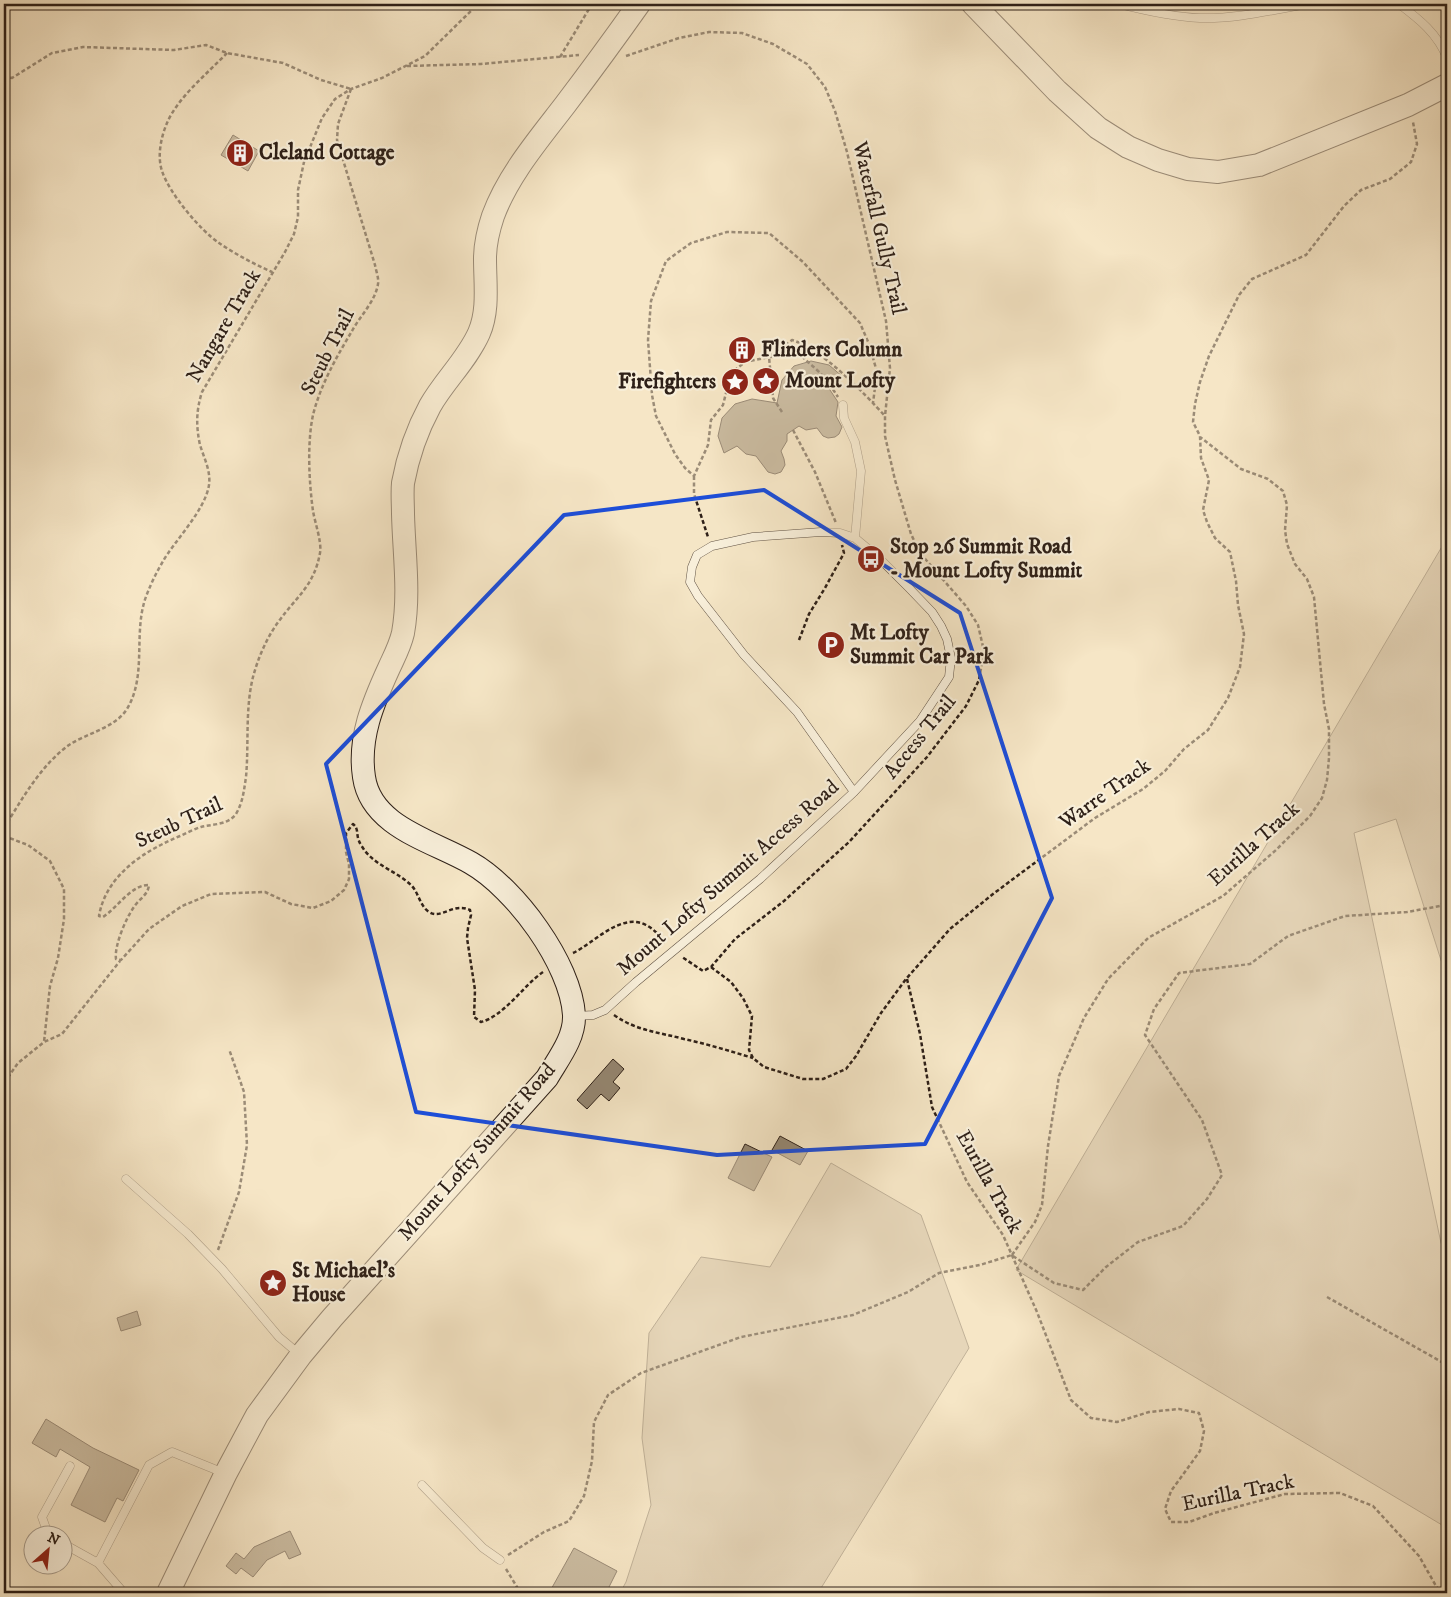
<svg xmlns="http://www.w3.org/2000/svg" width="1451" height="1597" font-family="'IM FELL DW Pica',serif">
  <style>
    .green { fill: #d3c4a8; stroke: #807260 }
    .building { fill: #958772; stroke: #2e2018 }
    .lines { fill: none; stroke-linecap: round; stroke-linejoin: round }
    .lane-casing { stroke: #605244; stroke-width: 9 }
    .secondary-casing { stroke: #2e2018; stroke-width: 24 }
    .path { stroke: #2e2018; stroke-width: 2.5; stroke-dasharray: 4 2.5; stroke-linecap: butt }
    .lane { stroke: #f8efda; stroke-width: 8 }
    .secondary { stroke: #f8efda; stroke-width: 22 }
    .marked { fill: none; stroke: #1d4ed8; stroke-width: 4; stroke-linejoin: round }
    .labels { text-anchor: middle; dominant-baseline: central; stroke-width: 4.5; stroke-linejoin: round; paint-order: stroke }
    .poi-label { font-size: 21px; font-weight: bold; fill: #2e2018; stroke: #f8efda; text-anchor: start }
    .street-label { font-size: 21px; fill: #2e2018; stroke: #f8efda }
  </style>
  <rect width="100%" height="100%" fill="#f5e6c6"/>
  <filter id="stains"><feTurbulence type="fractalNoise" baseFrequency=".004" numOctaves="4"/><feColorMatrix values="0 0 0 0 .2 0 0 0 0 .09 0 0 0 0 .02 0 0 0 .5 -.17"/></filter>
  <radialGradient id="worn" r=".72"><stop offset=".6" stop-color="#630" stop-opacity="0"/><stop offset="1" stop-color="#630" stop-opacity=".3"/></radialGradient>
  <!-- green -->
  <path class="green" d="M1447 538V979L1396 819 1354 833 1441 1243 1447 1257V1528L1016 1270Z
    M831 1163 921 1215 969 1348 818 1593H620L626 1582 651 1505 642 1438 649 1333 701 1257 770 1267Z"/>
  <!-- building -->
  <path class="building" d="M233 135 259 151 248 171 221 155Z
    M744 345 751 350 745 356H739L735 346Z
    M811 361 829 365 843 377 828 387 838 402 836 416 842 427 839 434 835 437 828 438 823 436 817 428 806 430 799 426 787 434V441L781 451 784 459 785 465 781 472 775 474 768 472 756 456 746 454 737 446 724 453 718 436 722 418 735 404 752 399 777 403 782 380 794 366Z
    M613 1059 624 1069 613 1082 620 1088 609 1101 601 1094 587 1109 577 1100Z
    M780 1136 808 1151 800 1165 772 1150Z
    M745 1144 772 1157 754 1191 728 1178Z
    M137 1311 141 1325 121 1331 117 1318Z
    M46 1419 93 1448 139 1470 123 1501 117 1498 105 1522 71 1505 90 1467 60 1449 56 1457 32 1443Z
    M290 1531 301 1554 289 1559 285 1551 267 1560 253 1577 241 1568 236 1574 226 1566 236 1553 244 1559 254 1547Z
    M574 1548 617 1571 606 1593H549Z"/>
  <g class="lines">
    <!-- lane casing -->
    <g class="lane-casing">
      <path id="lane" d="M1119 4C1146 11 1173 17 1200 18 1237 19 1272 10 1308 4
        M1399 4C1419 19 1438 34 1447 58
        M843 405 844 418 855 442 861 471 855 538
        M577 1016 593 1015 605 1010 636 982 760 879 854 792 920 721 949 677 951 658 947 639 941 626 932 612 909 588 878 557 855 538 840 533 821 532 753 537 712 546 697 555 692 567 690 582 698 596 744 655 797 712 854 792
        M126 1179 188 1234 222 1269 279 1337 299 1354
        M422 1485 483 1548 500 1560
        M48 1534 42 1517 70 1466
        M62 1543 98 1563 124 1593
        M98 1563 149 1465 172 1452 224 1473"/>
    </g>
    <!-- secondary casing -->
    <g class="secondary-casing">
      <path id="secondary" d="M973 4 1057 91 1098 128 1128 147 1158 160 1188 169 1218 172 1259 165 1408 105 1447 85
        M168 1593 226 1473 257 1415 301 1355 332 1318 547 1078C558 1059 575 1038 574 1015 571 964 515 888 471 863 433 841 371 827 364 777 358 738 373 703 389 668 394 657 400 646 403 633 410 594 404 554 403 514 403 504 402 493 403 483 408 456 417 430 430 406 444 381 467 360 479 333 489 310 485 284 485 259 485 246 489 228 493 216 508 175 539 139 565 105 590 72 615 38 639 4"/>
    </g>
    <!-- path -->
    <path class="path" d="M227 53C208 73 178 97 167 123 161 137 157 156 162 171 169 193 200 230 219 243 235 254 254 264 272 272
      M626 56 679 38 709 32 742 33 773 44 807 64 825 87 835 111 847 152 886 321 890 368 885 416V436L895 480 911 534 920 553 966 606 978 625 984 651 979 680 966 706 927 757 849 842 784 901 735 939 711 967 703 971 682 957
      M560 57 592 4
      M407 66 481 64 579 55
      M4 76 12 78 52 53 83 47 174 50 206 45 227 53 283 63 321 80 351 89
      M351 89 338 124 337 140 375 265C376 271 379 278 378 284 375 302 360 316 352 331 337 356 320 386 313 415 307 443 309 482 313 511 315 523 322 542 320 553 314 586 297 596 279 621 267 637 258 658 253 677 245 709 249 744 246 777 244 790 243 802 236 814 228 825 213 824 201 827 194 829 187 833 180 836 144 851 106 875 99 916L103 917C117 908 132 884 149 885 148 895 139 899 134 907 126 918 114 946 116 959L121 960 149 929 182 906 211 894 265 892 291 904 313 908 331 901 344 890 349 879V864L346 852V833L353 824C359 829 356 834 359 841 360 844 363 848 365 851 378 867 398 872 412 886 419 894 420 906 429 912 441 920 453 902 470 910L471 915 468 928 467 938 475 990 474 1017 481 1022C504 1016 523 986 543 972
      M811 350 802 356 769 357 745 362 731 373 723 405 711 420 708 445 694 476 685 468 675 454 656 416 652 395 648 340 651 301 666 261 691 243 727 232 769 233 803 262 860 323 869 344 877 372 873 403
      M802 356C807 362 812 365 817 370 826 378 832 388 838 397
      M782 412 773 398 769 357 792 340C822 349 864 393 885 416
      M793 430 815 472 836 523
      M694 476V494L708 537
      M799 640 809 614 825 588 844 553 842 545
      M4 828C22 799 41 765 69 745 87 733 115 728 127 709 148 674 132 631 147 594 151 584 156 573 162 563 174 541 205 511 209 485 211 471 204 458 200 445 196 426 196 411 202 392L285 252 294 234 298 217V190L304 162 322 118 335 99 351 89 382 78 425 56 478 4
      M4 836 28 845 50 861 64 889V919L58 958 50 986 44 1042
      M573 953C594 943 621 912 646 925 654 929 661 937 666 944
      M711 967 731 982 743 998 752 1016 749 1050 753 1058 764 1067 803 1079H823L846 1069 856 1056 881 1013 906 979 950 929 993 894 1095 818 1143 789 1165 771 1184 749 1208 730 1228 698 1240 667 1244 634 1238 605 1236 581 1230 552 1215 538 1207 522 1203 510 1209 480 1201 458 1200 436 1193 422 1195 404 1200 382 1209 356 1239 295 1252 279 1306 255 1344 206 1361 190 1390 179 1411 162 1417 144 1413 122
      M907 979 920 1034 932 1107 967 1182 1003 1235 1037 1312 1071 1400 1091 1418 1117 1422 1149 1412 1179 1409 1199 1413 1204 1431 1200 1451 1171 1491 1165 1509 1171 1522H1189L1214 1513 1285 1494 1340 1493 1373 1506 1419 1556 1440 1593
      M614 1015C637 1031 658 1032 684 1039 707 1044 730 1051 753 1058
      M4 1083 18 1063 44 1042 62 1034 120 961
      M218 1250 239 1192 247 1145 244 1092 229 1049
      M1012 1255 1035 1222 1042 1205 1048 1146 1059 1076 1084 1018 1108 979 1148 938 1223 896 1276 850 1310 816 1322 798 1327 780 1329 758V729L1324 704 1314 597 1307 579 1295 564 1287 544 1285 530 1287 505 1283 491 1268 479 1241 469 1200 437
      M1013 1256 1054 1283 1083 1290 1106 1267 1138 1242 1183 1226 1207 1199 1222 1175 1202 1120 1145 1035 1154 1009 1179 973 1250 964 1288 936 1345 916 1407 912 1440 906 1447 899
      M1327 1297 1447 1365
      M508 1555 544 1532 569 1521 584 1496 592 1461 594 1422 608 1395 641 1373 741 1337 853 1315 908 1292 939 1273 980 1265 1012 1255
      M506 1569 517 1587 518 1593"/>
    <!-- lane -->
    <use href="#lane" class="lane"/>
    <!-- secondary -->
    <use href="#secondary" class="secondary"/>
  </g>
  <!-- marked area -->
  <path d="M0 0H1451V1597H0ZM764 490 960 613 1052 898 925 1144 717 1155 416 1112 326 764 564 515Z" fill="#f5e6c6" fill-opacity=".55" fill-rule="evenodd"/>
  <path class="marked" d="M764 490 960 613 1052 898 925 1144 717 1155 416 1112 326 764 564 515Z"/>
  <!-- icons -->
  <defs>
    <g id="building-disc" transform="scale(1.4375)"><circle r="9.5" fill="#8f2418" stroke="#f8efda"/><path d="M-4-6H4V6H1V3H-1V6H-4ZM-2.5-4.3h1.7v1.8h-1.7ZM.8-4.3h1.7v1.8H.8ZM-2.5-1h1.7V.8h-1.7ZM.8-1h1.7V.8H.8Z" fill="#fff"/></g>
    <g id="sight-disc" transform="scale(1.4375)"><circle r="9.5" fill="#8f2418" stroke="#f8efda"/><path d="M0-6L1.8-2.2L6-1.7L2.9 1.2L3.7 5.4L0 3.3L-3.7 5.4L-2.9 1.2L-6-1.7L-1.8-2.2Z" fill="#fff"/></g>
    <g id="bus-disc" transform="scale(1.4375)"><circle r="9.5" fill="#8f2418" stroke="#f8efda"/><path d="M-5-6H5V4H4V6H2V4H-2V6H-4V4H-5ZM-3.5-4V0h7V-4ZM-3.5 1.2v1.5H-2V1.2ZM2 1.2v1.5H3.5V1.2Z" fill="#fff"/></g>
    <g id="parking-disc" transform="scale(1.4375)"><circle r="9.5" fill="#8f2418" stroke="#f8efda"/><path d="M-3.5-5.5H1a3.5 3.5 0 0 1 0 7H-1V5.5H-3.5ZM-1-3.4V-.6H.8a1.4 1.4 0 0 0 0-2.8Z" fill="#fff"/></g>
  </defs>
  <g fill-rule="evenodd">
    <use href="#building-disc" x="240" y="153"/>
    <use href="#building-disc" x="742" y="350"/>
    <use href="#sight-disc" x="766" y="381"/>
    <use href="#sight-disc" x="735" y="382"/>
    <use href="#bus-disc" x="871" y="559"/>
    <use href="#parking-disc" x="831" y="645"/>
    <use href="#sight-disc" x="273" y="1283"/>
  </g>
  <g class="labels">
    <!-- poi labels -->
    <g class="poi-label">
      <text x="259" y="153">Cleland Cottage</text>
      <text x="761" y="350">Flinders Column</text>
      <text x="785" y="381">Mount Lofty</text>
      <text x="716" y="382" text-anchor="end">Firefighters</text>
      <text x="890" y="547">Stop 26 Summit Road<tspan x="890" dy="24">- Mount Lofty Summit</tspan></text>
      <text x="850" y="633">Mt Lofty<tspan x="850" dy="24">Summit Car Park</tspan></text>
      <text x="292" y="1271">St Michael's<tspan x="292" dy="24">House</tspan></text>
    </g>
    <!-- street labels -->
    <g class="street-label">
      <text transform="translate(879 228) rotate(77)">Waterfall Gully Trail</text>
      <text transform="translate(224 326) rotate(-60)">Nangare Track</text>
      <text transform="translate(328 352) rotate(-63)">Steub Trail</text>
      <text transform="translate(920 737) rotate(-51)">Access Trail</text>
      <text transform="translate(1105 794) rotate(-35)">Warre Track</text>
      <text transform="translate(179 823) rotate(-25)">Steub Trail</text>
      <text transform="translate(1254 844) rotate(-42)">Eurilla Track</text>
      <text transform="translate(728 878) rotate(-41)">Mount Lofty Summit Access Road</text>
      <text transform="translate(477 1152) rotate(-49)">Mount Lofty Summit Road</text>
      <text transform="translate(989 1182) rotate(61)">Eurilla Track</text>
      <text transform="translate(1238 1493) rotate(-12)">Eurilla Track</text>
    </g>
  </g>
  <!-- margin -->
  <rect width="1451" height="1597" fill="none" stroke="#f5e6c6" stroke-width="20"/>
  <rect x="5" y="5" width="1441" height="1587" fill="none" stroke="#2e2018" stroke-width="2.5"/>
  <rect x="10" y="10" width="1431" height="1577" fill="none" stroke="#2e2018"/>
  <!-- north arrow -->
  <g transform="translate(48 1550) rotate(27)"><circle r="24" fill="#f8efda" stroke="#a79c8c"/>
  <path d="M0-4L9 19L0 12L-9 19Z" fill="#8f2418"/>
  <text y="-8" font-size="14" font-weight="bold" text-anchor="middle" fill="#2e2018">N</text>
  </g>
  <rect width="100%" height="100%" filter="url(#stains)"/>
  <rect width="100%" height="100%" fill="url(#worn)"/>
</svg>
